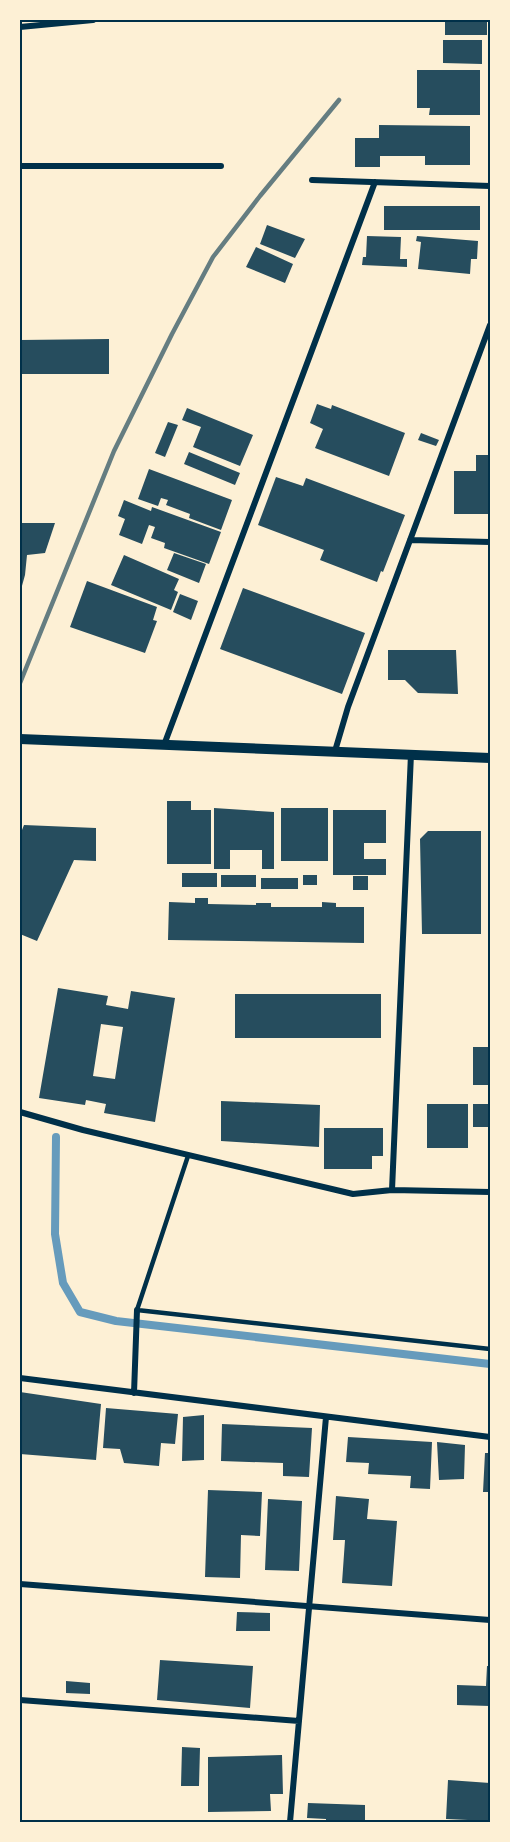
<svg xmlns="http://www.w3.org/2000/svg" width="510" height="1842" font-family="'DejaVu Sans',sans-serif">
  <style>
    .lines { fill: none; stroke-linecap: round; stroke-linejoin: round }
    .stream { stroke: #669bbc; stroke-width: 8 }
    .building { fill: #264d5e; fill-rule: evenodd }
    .service { stroke: #003049; stroke-width: 4.5 }
    .minor { stroke: #003049; stroke-width: 6 }
    .tertiary { stroke: #003049; stroke-width: 10 }
    .rail { stroke: #657d81; stroke-width: 4.5 }
    .neatline { fill: none; stroke: #003049; stroke-width: 2 }
  </style>
  <rect width="100%" height="100%" fill="#fdf0d5"/>
  <g class="lines">
    <!-- stream -->
    <path class="stream" d="M56 1137 55 1234 63 1283 80 1312 116 1321 490 1364"/>
  </g>
  <!-- building -->
  <path class="building" d="M445 20H487V35H445Z
    M443 40H482V64L443 63Z
    M417 70H480V115H429L430 108H417Z
    M379 125 470 126V165H425V156H380V167H355V138H379Z
    M384 206H480V230H384Z
    M267 225 305 239 295 258 260 244Z
    M367 236 401 237 400 259H407V267L362 265 363 257H366Z
    M417 236 478 241 477 259H471L470 274 418 269 421 242 416 241Z
    M256 247 293 264 285 283 246 267Z
    M109 339V374H20V340Z
    M317 404 331 409 332 405 405 433 389 476 315 448 323 429 310 423Z
    M187 408 253 435 240 466 193 447 201 427 182 420Z
    M168 422 178 425 165 457 155 453Z
    M421 433 439 440 436 446 418 440Z
    M189 452 240 473 235 485 184 464Z
    M476 455H490V514H454V471H476Z
    M149 469 232 500 221 530 189 518 190 514 166 505 168 500 161 498 158 506 138 499Z
    M276 477 303 486 306 478 405 515 383 572 381 571 377 582 320 560 324 550 258 525Z
    M124 500 151 511 152 507 221 532 209 564 164 548 165 543 151 538 155 527 149 525 142 544 119 535 125 519 118 516Z
    M20 523H55L45 553 27 555 25 575 20 593Z
    M174 553 206 564 199 583 167 570Z
    M124 555 179 579 174 590 178 592 171 610 111 585Z
    M87 581 157 607 153 620 157 621 145 653 70 627Z
    M243 588 365 633 342 694 220 649Z
    M180 594 198 601 191 620 173 612Z
    M388 650H456L458 694 418 693 405 680H388Z
    M167 801H191V810H211V864H167Z
    M214 808 274 812V869H262V850H230V869H214Z
    M281 808H328V861H281Z
    M333 810H386V843H364V859H386V875H333Z
    M24 825 96 828V861L74 860 37 941 20 934V835Z
    M428 831H481V934H422L420 839Z
    M182 873H217V887H182Z
    M221 875H256V887H221Z
    M303 875H317V885H303Z
    M353 876H368V890H353Z
    M261 878H298V889H261Z
    M195 898H208V904L256 905V903H271V907H322V902L336 903V907H364V943L168 940 169 902 195 903Z
    M58 988 108 996 106 1005 128 1009 131 991 175 998 155 1122 104 1113 106 1104 86 1100 85 1105 39 1098ZM101 1024 123 1027 115 1079 93 1076Z
    M235 994H381V1038H235Z
    M473 1047H490V1085H473Z
    M221 1101 320 1105 319 1147 221 1141Z
    M427 1104H468V1148H427Z
    M473 1104H490V1127H473Z
    M324 1128H383V1156H372V1169H324Z
    M20 1392 101 1404 96 1460 20 1454Z
    M106 1408 178 1414 175 1444 161 1443 159 1466 124 1463 120 1449 103 1448Z
    M204 1415V1460L182 1461 183 1417Z
    M222 1424 312 1428 309 1477 283 1476V1463L221 1461Z
    M348 1437 432 1442 430 1489 410 1488 411 1476 368 1474 369 1463 346 1462Z
    M437 1442 465 1445 464 1479 439 1480Z
    M485 1453H490V1492H483Z
    M208 1490 262 1492 260 1536 241 1535 240 1578 205 1577Z
    M336 1496 369 1499 367 1519 397 1521 392 1586 342 1583 345 1540H333Z
    M268 1499 302 1501 299 1571 265 1570Z
    M237 1612 270 1613V1631H236Z
    M160 1660 253 1666 250 1708 157 1700Z
    M487 1666H490V1706L457 1705V1685L486 1686Z
    M66 1681 90 1683V1694L66 1693Z
    M182 1747 200 1748 199 1786H181Z
    M282 1755 283 1794H270L271 1811 208 1812V1757Z
    M448 1780 490 1783V1821L446 1819Z
    M308 1803 365 1805V1820L371 1821V1822H326V1819L307 1818Z"/>
  <g class="lines">
    <!-- service -->
    <path class="service" d="M188 1156 137 1310 490 1349"/>
    <!-- minor -->
    <path class="minor" d="M20 27 93 20
      M20 166H221
      M312 180 490 186
      M410 540 490 542
      M164 745 375 182
      M335 751 348 707 490 325
      M20 1112 83 1130 353 1194 392 1190 490 1192
      M392 1190 411 754
      M20 1378 490 1437
      M134 1393 137 1310
      M20 1584 490 1620
      M20 1700 299 1721
      M290 1822 326 1417"/>
    <!-- tertiary -->
    <path class="tertiary" d="M20 739 490 758"/>
    <!-- rail -->
    <path class="rail" d="M20 683 114 451 172 334 213 257 260 196 339 100"/>
  </g>
  <!-- border -->
  <rect width="510" height="1842" fill="none" stroke="#fdf0d5" stroke-width="42"/>
  <rect x="21" y="21" width="468" height="1800" class="neatline"/>
</svg>
